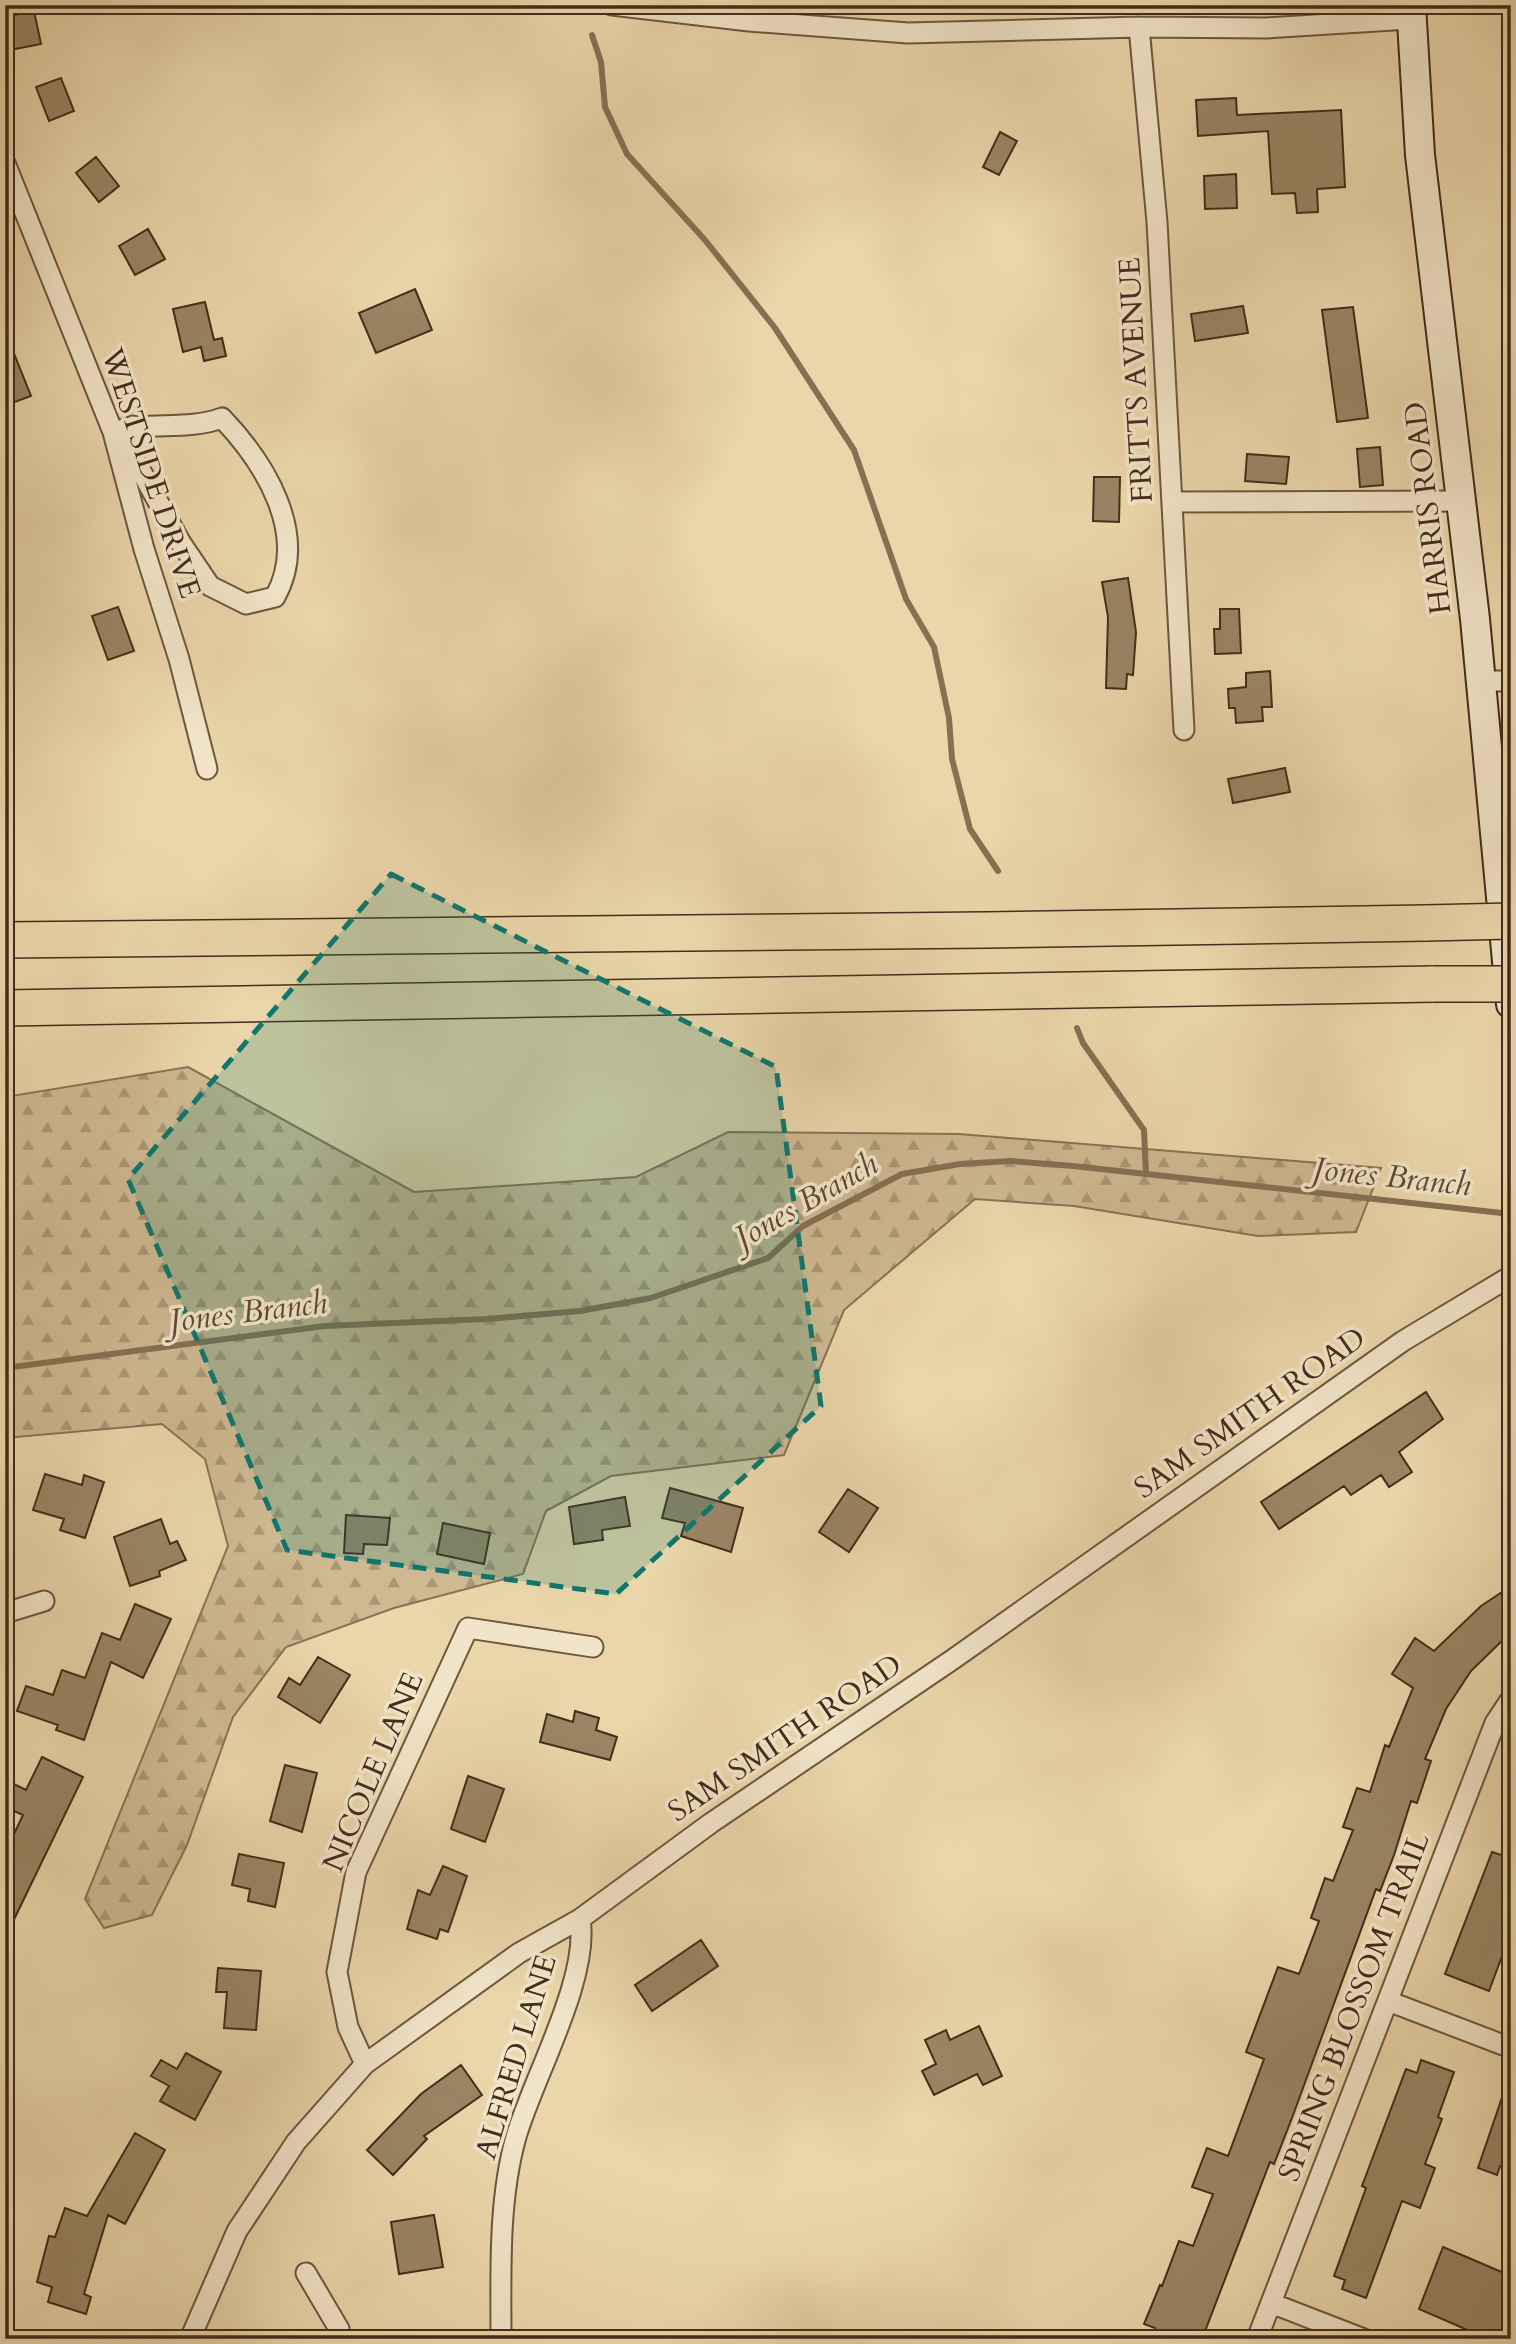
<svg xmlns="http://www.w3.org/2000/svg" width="1516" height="2344" font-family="Cardo,serif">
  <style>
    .forest { fill: url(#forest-firs); stroke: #887356; stroke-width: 2 }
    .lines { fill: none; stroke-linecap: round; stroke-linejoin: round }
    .stream { stroke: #857053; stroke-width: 6 }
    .building { fill: #9a8565; stroke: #432d1b; stroke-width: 2 }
    .street-casing { stroke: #6d573f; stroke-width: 23 }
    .secondary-casing { stroke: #432d1b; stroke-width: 32 }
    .highway-casing { stroke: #432d1b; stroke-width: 38 }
    .street { stroke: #f1e4c8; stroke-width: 19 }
    .secondary { stroke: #f1e4c8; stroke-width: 28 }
    .highway { stroke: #ead6aa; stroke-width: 35 }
    .highway-bridge-casing { stroke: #432d1b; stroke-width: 38; stroke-linecap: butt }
    .highway-bridge { stroke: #ead6aa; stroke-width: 35 }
    .marked { fill: #0f766e; fill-opacity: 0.2; stroke: #0f766e; stroke-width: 5; stroke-dasharray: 14 9; stroke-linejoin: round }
    .labels { text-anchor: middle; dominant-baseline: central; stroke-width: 7; stroke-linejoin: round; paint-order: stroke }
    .street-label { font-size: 30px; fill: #432d1b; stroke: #f1e4c8 }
    .water-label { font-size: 32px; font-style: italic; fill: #5e4932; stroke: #f1e4c8 }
  </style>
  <defs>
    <pattern id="forest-firs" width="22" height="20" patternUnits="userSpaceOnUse" patternTransform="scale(1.75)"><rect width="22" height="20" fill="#ceb992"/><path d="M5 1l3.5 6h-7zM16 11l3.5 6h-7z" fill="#a99776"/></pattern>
  </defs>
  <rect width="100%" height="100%" fill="#ead6aa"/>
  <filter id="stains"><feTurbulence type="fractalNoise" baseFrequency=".00286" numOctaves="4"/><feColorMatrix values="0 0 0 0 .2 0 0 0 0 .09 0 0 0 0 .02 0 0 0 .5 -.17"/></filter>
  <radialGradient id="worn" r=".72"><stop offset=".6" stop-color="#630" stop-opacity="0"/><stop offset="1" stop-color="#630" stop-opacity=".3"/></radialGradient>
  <!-- forest -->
  <path class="forest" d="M188 1067 414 1192 636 1177 728 1132 959 1134 1381 1168 1356 1232 1258 1236 1074 1206 975 1199 844 1310 784 1455 611 1476 546 1511 523 1574 394 1608 286 1647 233 1717 187 1845 152 1915 104 1928 85 1899 228 1546 205 1459 162 1424 5 1438V1097Z"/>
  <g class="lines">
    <!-- stream -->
    <path class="stream" d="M592 35 601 62 605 107 627 154 705 240 775 328 854 450 906 599 934 647 949 718 952 759 970 829 998 871
      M1077 1028 1083 1043 1144 1130 1146 1173
      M5 1368 325 1326 486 1319 580 1311 651 1298 768 1258 803 1226 902 1174 960 1164 1011 1161 1073 1166 1511 1214"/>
  </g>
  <!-- building -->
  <path class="building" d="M34 11 41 44 10 50 5 17Z
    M61 78 74 111 49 121 36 87Z
    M1236 98 1237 115 1341 110 1345 187 1317 189 1318 212 1297 213 1295 193 1272 194 1268 131 1198 136 1196 100Z
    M1000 132 1017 141 999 175 983 167Z
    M96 157 119 186 99 202 76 173Z
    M1236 174 1237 208 1205 209 1204 176Z
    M148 229 165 259 135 275 119 246Z
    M415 289 432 330 376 353 359 313Z
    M205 302 214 340 222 338 226 356 204 361 201 347 183 352 173 309Z
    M1243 306 1248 333 1195 341 1191 314Z
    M1353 307 1368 418 1337 422 1322 310Z
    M5 331 31 396 12 403 5 385Z
    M1380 447 1383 485 1360 487 1357 449Z
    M1247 454 1289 457 1286 484 1245 481Z
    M1094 477H1120L1119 522 1093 521Z
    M1128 578 1136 632 1133 675 1127 674 1126 689 1106 688 1108 617 1102 582Z
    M118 607 134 651 108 660 92 616Z
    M1220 609H1239L1241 653 1215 654 1214 629H1220Z
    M1270 671 1272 707H1262L1263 721 1236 723 1235 708H1229L1228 689 1246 687V673Z
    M1285 768 1290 792 1233 803 1228 779Z
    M1426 1392 1443 1419 1399 1452 1412 1472 1389 1487 1381 1475 1351 1495 1344 1486 1279 1529 1261 1502Z
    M45 1474 82 1485 84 1475 104 1482 85 1538 60 1530 64 1519 33 1510Z
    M670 1488 743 1508 731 1552 681 1536 685 1523 662 1518Z
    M848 1489 878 1508 849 1552 819 1532Z
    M625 1497 630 1526 602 1530 603 1540 574 1544 569 1507Z
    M346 1515 390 1518 387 1545 364 1544 363 1554 344 1553Z
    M161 1519 170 1544 177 1541 186 1560 159 1571 160 1576 130 1586 114 1537Z
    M443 1523 490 1533 484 1564 437 1554Z
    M1511 1586V1632L1471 1671 1446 1709 1425 1759 1431 1761 1417 1803 1411 1801 1394 1855 1380 1891 1376 1889 1292 2118 1274 2164 1270 2162 1202 2339H1151L1155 2328 1144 2324 1160 2285 1162 2286 1179 2241 1193 2246 1213 2194 1192 2187 1207 2148 1228 2156 1264 2059 1246 2052 1278 1967 1299 1974 1319 1921 1311 1918 1325 1878 1333 1881 1353 1830 1343 1827 1357 1788 1370 1792 1385 1745 1389 1747 1413 1688 1392 1674 1415 1638 1434 1651 1481 1606Z
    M135 1604 171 1619 143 1678 111 1662 84 1740 56 1730 58 1725 17 1711 26 1686 53 1695 62 1670 85 1678 102 1633 120 1640Z
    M318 1657 350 1675 320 1723 278 1697 289 1678 300 1685Z
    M575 1711 599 1718 596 1730 617 1737 610 1760 540 1742 547 1714 573 1722Z
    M42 1757 83 1777 5 1938V1853L23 1815 5 1807V1801L14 1784 26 1790Z
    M285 1765 317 1773 302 1832 270 1821Z
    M468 1776 504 1789 485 1842 451 1829Z
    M1492 1852 1511 1858V1945L1507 1943 1489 1991 1445 1974Z
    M239 1854 284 1863 275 1907 248 1901 250 1889 232 1885Z
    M443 1866 467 1876 448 1932 440 1929 437 1939 407 1929 418 1890 430 1895Z
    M701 1940 718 1966 652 2011 635 1985Z
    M218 1968 261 1971 256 2030 224 2028 227 1992H216Z
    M979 2026 1002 2076 983 2085 977 2074 934 2095 922 2071 936 2064 925 2040 946 2030 950 2040Z
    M186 2053 221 2072 195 2120 160 2101 169 2086 151 2076 161 2060 177 2069Z
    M1421 2060 1454 2072 1438 2117 1442 2119 1425 2164 1435 2168 1420 2208 1402 2201 1366 2298 1342 2289 1345 2280 1334 2276 1366 2188 1362 2186 1406 2069 1417 2073Z
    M461 2065 482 2095 424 2136 427 2139 393 2175 367 2150 421 2094Z
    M1508 2080 1511 2081V2170L1500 2166 1497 2175 1478 2168Z
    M135 2133 165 2150 125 2224 108 2215 84 2294 91 2297 86 2314 48 2302 52 2287 37 2282 49 2236 55 2237 65 2208 87 2216Z
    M434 2215 443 2267 399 2274 391 2222Z
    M1443 2247 1511 2276V2339H1488L1419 2309Z"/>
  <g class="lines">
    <!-- street casing -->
    <g class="street-casing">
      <path id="street" d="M612 5 749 21 908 33 1139 27 1266 28 1409 19
        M766 22 770 5
        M1139 27 1157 222 1184 730
        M5 163 113 432 144 549 179 659 207 769
        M113 432C149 421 186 431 222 418 265 463 310 535 275 597L246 604 210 586 181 543 127 446 133 426
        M1173 502 1459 501
        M1480 681H1511
        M5 1613 44 1601
        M1388 2001 1511 2048
        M365 2064 348 2027 337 1972 356 1872 468 1628 593 1647
        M306 2273 339 2329 340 2339
        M1271 2303 1364 2339
        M190 2339 237 2231 296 2142 365 2064 519 1953 580 1919 711 1823 952 1660 1403 1341 1511 1276
        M501 2339C501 2273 498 2201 516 2137 533 2078 590 1978 580 1919
        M1257 2339 1495 1723 1511 1699"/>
    </g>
    <!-- secondary casing -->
    <g class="secondary-casing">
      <path id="secondary" d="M1411 5 1420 155 1475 619 1511 1004"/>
    </g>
    <!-- highway casing -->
    <g class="highway-casing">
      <path id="highway" d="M5 940 986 930 1426 923
        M5 1008 1434 984"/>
    </g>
    <!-- street -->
    <use href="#street" class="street"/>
    <!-- secondary -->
    <use href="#secondary" class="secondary"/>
    <!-- highway -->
    <use href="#highway" class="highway"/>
    <!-- highway-bridge casing -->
    <g class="highway-bridge-casing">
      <path id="highway-bridge" d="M1426 923 1511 921
        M1434 984H1511"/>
    </g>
    <!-- highway-bridge -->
    <use href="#highway-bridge" class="highway-bridge"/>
  </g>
  <!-- marked area -->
  <path class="marked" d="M391 874 776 1067 821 1406 616 1594 287 1550 128 1179Z"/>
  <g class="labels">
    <!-- street labels -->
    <g class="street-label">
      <text transform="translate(1136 380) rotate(-93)">FRITTS AVENUE</text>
      <text transform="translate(151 473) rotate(72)">WESTSIDE DRIVE</text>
      <text transform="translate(1428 508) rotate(-97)">HARRIS ROAD</text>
      <text transform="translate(1250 1413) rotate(-35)">SAM SMITH ROAD</text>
      <text transform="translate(785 1738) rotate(-34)">SAM SMITH ROAD</text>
      <text transform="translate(373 1772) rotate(-67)">NICOLE LANE</text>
      <text transform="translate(1354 2007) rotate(-69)">SPRING BLOSSOM TRAIL</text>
      <text transform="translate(516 2057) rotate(-73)">ALFRED LANE</text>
    </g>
    <!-- water labels -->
    <g class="water-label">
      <text transform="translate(1392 1177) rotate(6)">Jones Branch</text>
      <text transform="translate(806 1201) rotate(-30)">Jones Branch</text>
      <text transform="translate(248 1312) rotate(-7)">Jones Branch</text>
    </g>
  </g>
  <!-- margin -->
  <rect width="1516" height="2344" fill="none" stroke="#ead6aa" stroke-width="28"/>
  <rect x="7" y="7" width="1502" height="2330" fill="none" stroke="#432d1b" stroke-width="3.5"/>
  <rect x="14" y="14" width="1488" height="2316" fill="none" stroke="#432d1b" stroke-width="2"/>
  <rect width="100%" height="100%" filter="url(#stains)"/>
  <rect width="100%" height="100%" fill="url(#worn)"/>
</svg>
